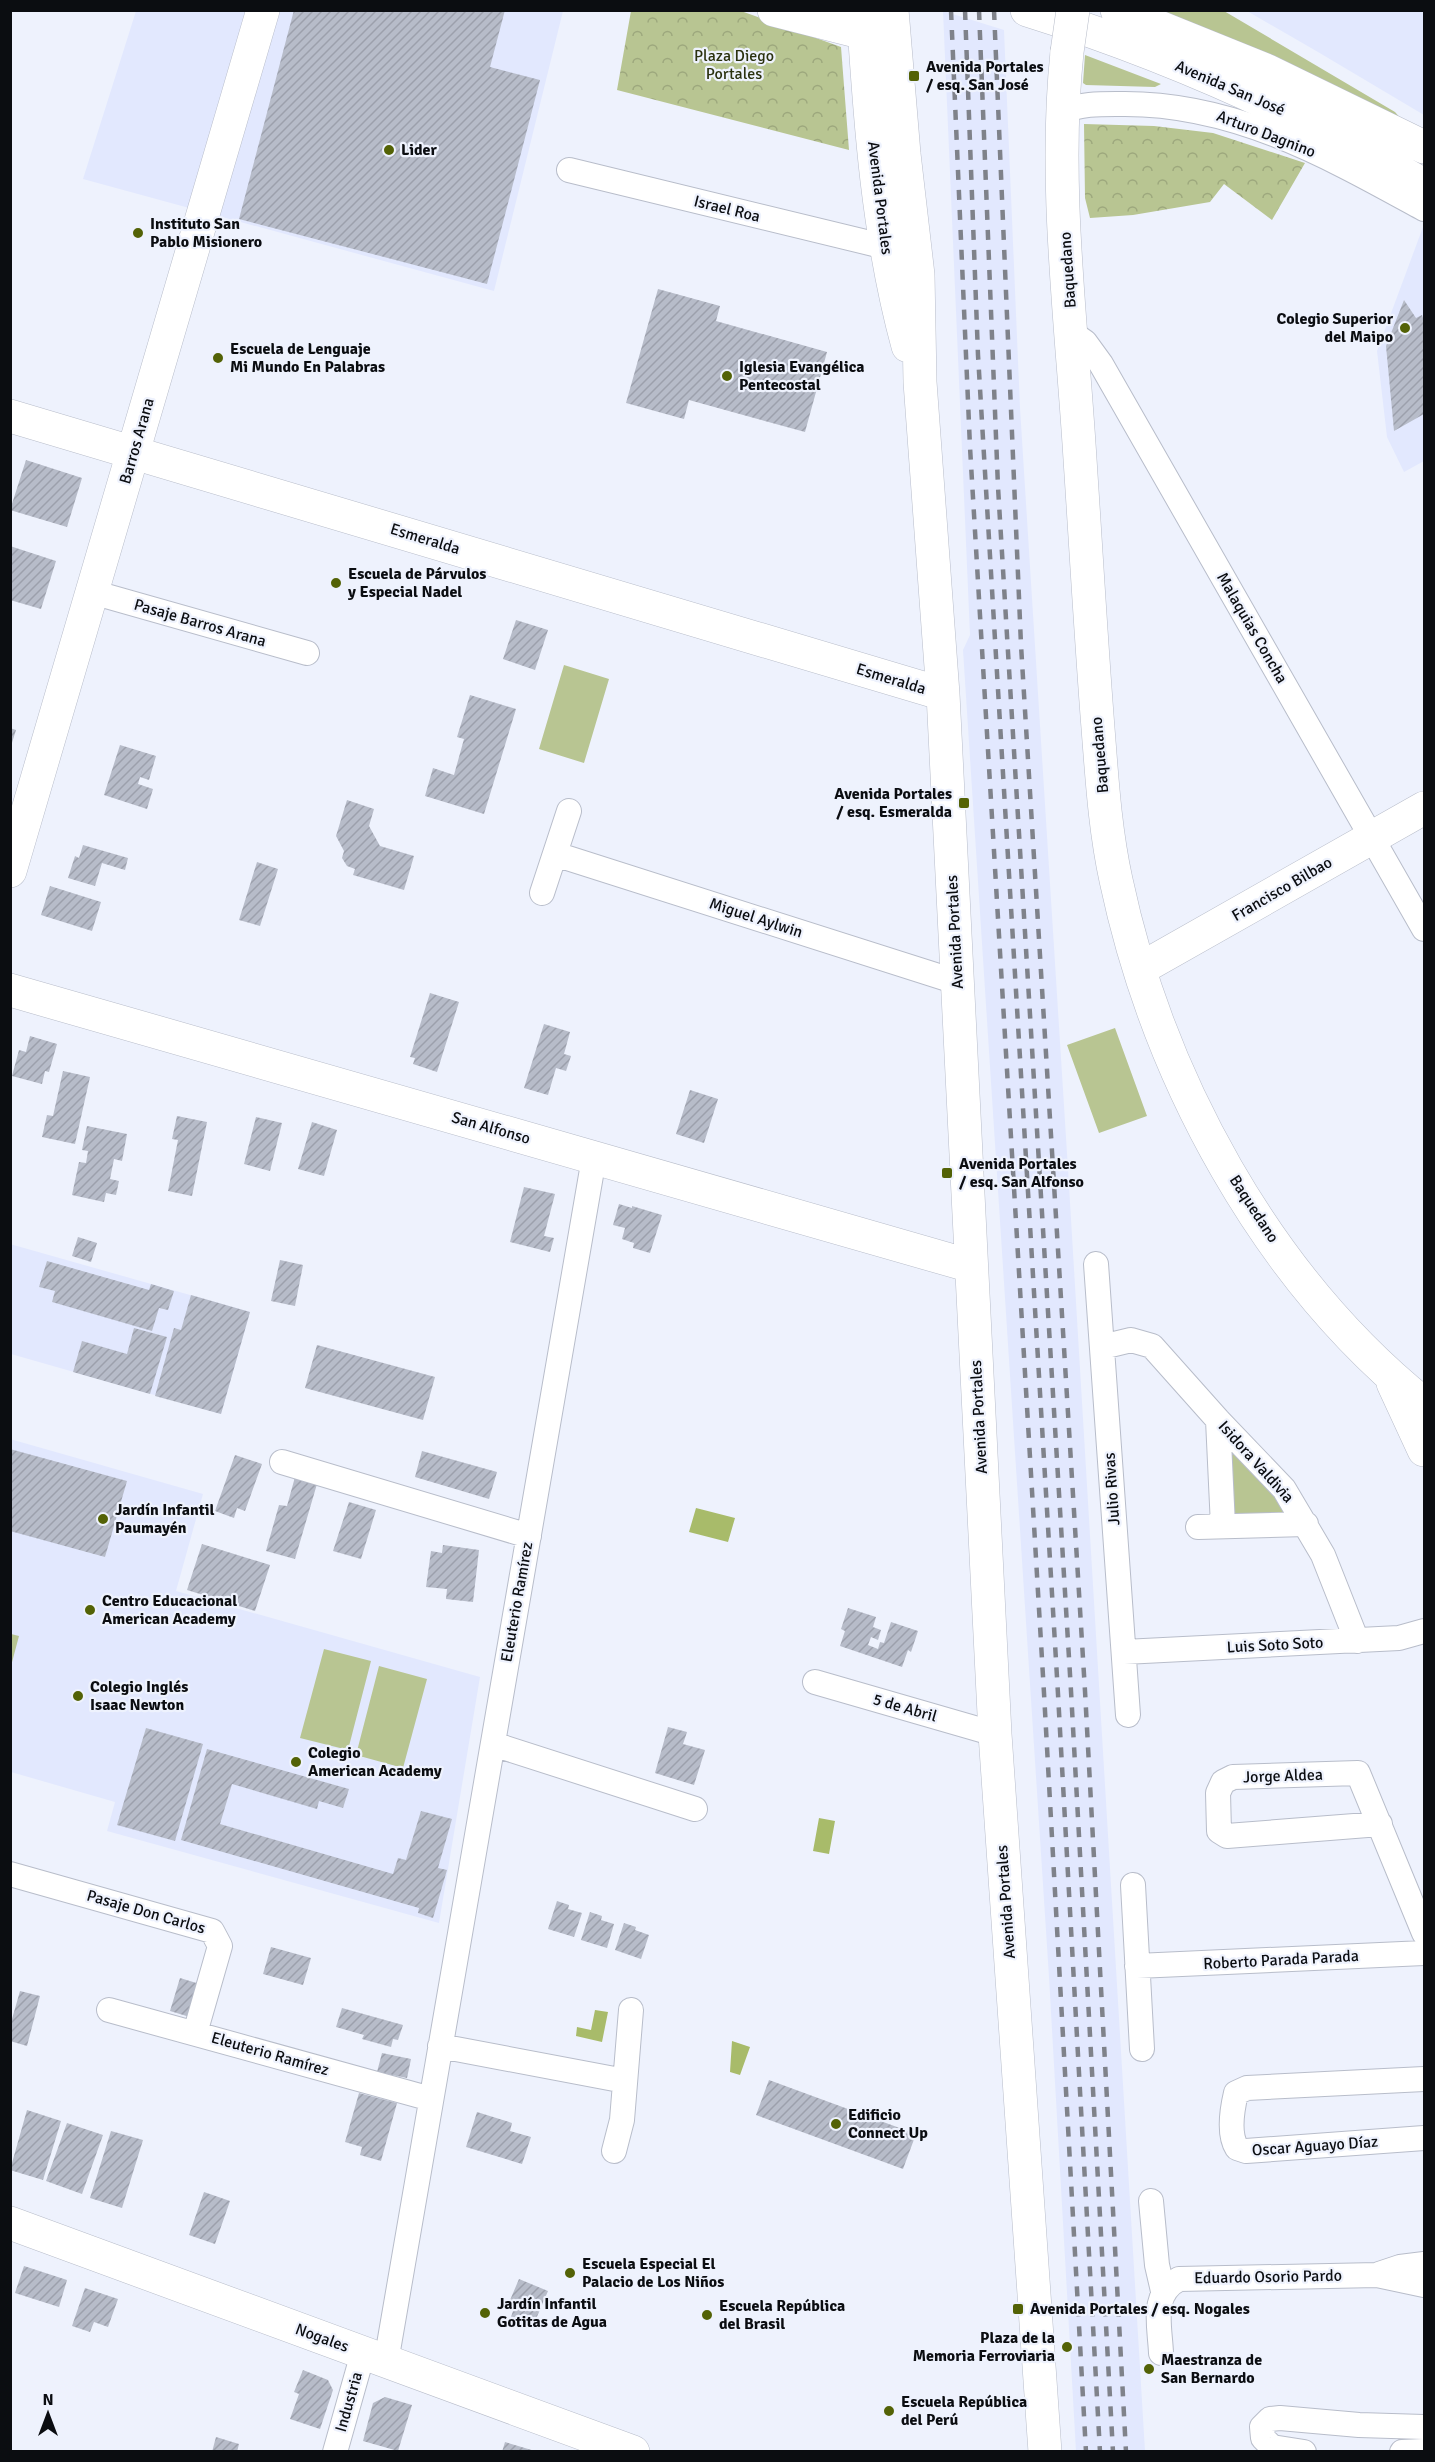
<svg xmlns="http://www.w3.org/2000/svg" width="1435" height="2462" font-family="Signika,sans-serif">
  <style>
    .built { fill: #e2e8fe }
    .grass { fill: #b8c592 }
    .forest { fill: url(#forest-crowns) }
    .water { fill: #a8bb6a }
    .building { fill: url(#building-hatch) }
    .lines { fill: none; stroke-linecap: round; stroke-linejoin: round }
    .street-casing { stroke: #b8bdca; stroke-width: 26 }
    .secondary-casing { stroke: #b8bdca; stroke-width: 34 }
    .primary-casing { stroke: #b8bdca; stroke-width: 34 }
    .street { stroke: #fff; stroke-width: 24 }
    .secondary { stroke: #fff; stroke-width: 33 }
    .primary { stroke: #fff; stroke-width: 33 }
    .rail { stroke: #7f828a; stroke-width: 4.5; stroke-dasharray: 10 10; stroke-linecap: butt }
    .secondary-bridge-casing { stroke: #b8bdca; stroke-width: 34; stroke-linecap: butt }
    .secondary-bridge { stroke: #fff; stroke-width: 33 }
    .poi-dot { fill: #536206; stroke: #eef2fd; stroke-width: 2 }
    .labels { text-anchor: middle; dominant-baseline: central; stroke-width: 4.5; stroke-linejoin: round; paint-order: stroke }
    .park-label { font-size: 16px; fill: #2a310e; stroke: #eef2fd }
    .poi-label { font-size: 16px; font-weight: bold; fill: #0b0d11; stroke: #eef2fd; text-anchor: start }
    .street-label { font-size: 16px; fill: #0b0d11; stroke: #eef2fd }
  </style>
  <defs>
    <pattern id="forest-crowns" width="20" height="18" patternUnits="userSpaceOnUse" patternTransform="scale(1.5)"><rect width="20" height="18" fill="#b8c592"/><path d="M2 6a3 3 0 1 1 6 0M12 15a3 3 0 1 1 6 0" fill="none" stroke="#9da87d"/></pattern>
    <pattern id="building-hatch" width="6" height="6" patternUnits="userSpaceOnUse" patternTransform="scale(1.5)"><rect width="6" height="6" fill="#b7bcc9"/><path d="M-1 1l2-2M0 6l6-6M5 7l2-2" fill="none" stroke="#9ca0ac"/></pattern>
  </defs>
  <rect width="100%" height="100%" fill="#eef2fd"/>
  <!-- built -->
  <path class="built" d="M136 11H563L494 291 83 179Z
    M943 11 1004 30 1020 408 1068 1169 1145 2451H1076L1049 1977 963 650 970 635Z
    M1247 11H1424V115L1318 52Z
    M1423 227 1424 461 1404 472 1387 437 1377 351Z
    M10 1244 250 1312 221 1414 11 1354Z
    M10 1439 203 1494 176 1591 480 1677 439 1923 107 1831 115 1802 11 1772Z"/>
  <!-- grass -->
  <path class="grass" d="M1154 11H1224L1395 112 1402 120Z
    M1085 55 1161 84 1155 87 1086 85 1083 83Z
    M564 665 609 679 584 763 539 749Z
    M1115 1028 1147 1116 1099 1133 1067 1045Z
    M1223 1434 1296 1517 1229 1520Z
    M11 1634 19 1636 11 1666 10 1634Z
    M324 1649 371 1661 348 1750 300 1738Z
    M379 1666 427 1679 403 1768 356 1755Z"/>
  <!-- forest -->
  <path class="forest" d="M631 11H741L841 47 849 150 617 90Z
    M1084 124 1154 126 1213 133 1305 163 1272 220 1224 184 1210 202 1133 215 1090 218 1085 198Z"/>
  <!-- water -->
  <path class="water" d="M696 1508 735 1518 728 1542 689 1532Z
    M819 1818 835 1821 829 1854 813 1851Z
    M595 2010 608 2012 602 2042 576 2036 577 2027 591 2030Z
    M732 2041 750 2047 740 2075 730 2072Z"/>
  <!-- building -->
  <path class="building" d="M294 10H505L490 67 540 80 487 284 239 219Z
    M658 289 720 306 716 321 827 352 805 432 689 400 684 419 626 403Z
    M1404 300 1416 318 1422 315 1424 321V414L1394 431 1386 346Z
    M26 460 82 478 67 527 10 510Z
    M10 546 56 561 41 609 10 600Z
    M516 620 548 630 535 670 503 659Z
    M470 695 516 709 484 814 425 796 433 768 454 775 464 739 457 737Z
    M10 728 16 730 11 746H10Z
    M120 745 156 756 149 780 140 777 138 784 153 789 147 809 104 795Z
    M347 800 374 809 369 826 380 846 414 856 404 890 353 875 355 869 347 866 342 858 344 851 336 836Z
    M83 845 128 858 125 870 102 863 95 886 68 878 75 856 79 858Z
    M257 862 278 869 260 926 239 920Z
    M50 886 101 902 92 931 41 915Z
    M430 993 459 1002 437 1072 413 1064 415 1058 410 1057Z
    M544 1024 570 1032 564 1054 571 1056 566 1071 556 1068 548 1095 524 1088Z
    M30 1036 57 1044 49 1072 45 1071 42 1084 12 1076 19 1050 26 1052Z
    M63 1071 90 1077 75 1144 42 1137 47 1115 53 1116Z
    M690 1090 718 1099 704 1143 676 1134Z
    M177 1116 207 1122 192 1196 168 1191 178 1140 172 1139Z
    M256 1117 282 1123 270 1171 244 1164Z
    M312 1122 337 1130 324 1176 298 1169Z
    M87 1126 127 1134 122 1161 114 1159 110 1179 119 1181 116 1195 106 1193 104 1202 72 1195 79 1162 86 1163 88 1151 82 1150Z
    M524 1187 555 1194 544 1236 554 1238 550 1252 510 1242Z
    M619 1204 632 1208V1206L662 1215 650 1253 633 1248 634 1243 622 1239 625 1228 613 1225Z
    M78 1237 97 1243 91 1262 72 1256Z
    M280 1260 303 1265 295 1306 271 1301Z
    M47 1261 149 1290 151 1284 174 1291 168 1310 159 1308 152 1331 52 1302 55 1291 39 1287Z
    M191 1295 250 1312 221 1414 155 1396 174 1328 181 1330Z
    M134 1328 167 1337 150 1394 73 1372 82 1341 127 1354Z
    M317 1345 435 1377 423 1420 305 1388Z
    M10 1449 127 1481 105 1557 10 1531Z
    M422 1451 497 1472 489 1499 415 1477Z
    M235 1455 262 1464 245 1511 237 1508 234 1518 215 1511Z
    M295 1477 317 1484 295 1559 266 1551 279 1505 287 1506Z
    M349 1502 376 1510 361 1559 333 1551Z
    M202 1544 270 1565 255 1611 187 1590Z
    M443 1545 479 1550 473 1602 446 1599 447 1589 426 1587 431 1551 442 1553Z
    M848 1608 876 1617 873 1627 881 1630 878 1640 871 1637 868 1645 878 1649 880 1642 884 1643 891 1622 918 1631 911 1652 908 1650 902 1667 840 1646 845 1631 841 1629Z
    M668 1727 687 1732 683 1744 705 1750 694 1785 655 1773Z
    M146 1728 203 1744 175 1841 117 1825Z
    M207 1749 349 1789 343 1808 319 1801 317 1809 232 1784 220 1824 393 1874 398 1858 406 1860 421 1811 452 1819 438 1868 447 1870 433 1918 418 1913 419 1908 181 1840Z
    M557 1901 569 1905 568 1909 582 1913 574 1937 548 1929Z
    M590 1912 602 1916 601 1920 614 1924 607 1948 581 1940Z
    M624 1923 636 1927 635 1930 649 1935 641 1959 615 1950Z
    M271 1947 311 1958 303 1985 263 1974Z
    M180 1978 203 1985 193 2018 170 2011Z
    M20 1991 40 1996 27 2046 10 2041V2026Z
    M342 2008 403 2025 398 2040 393 2039 391 2047 362 2039 364 2035 336 2027Z
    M382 2053 411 2059 407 2078 377 2072Z
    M769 2080 916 2134 903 2169 756 2115Z
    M359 2093 397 2103 381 2161 360 2155 362 2147 345 2142Z
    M27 2110 61 2121 43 2180 10 2170Z
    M477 2112 512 2123 510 2131 531 2137 522 2164 466 2147Z
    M67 2123 103 2135 82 2194 46 2181Z
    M111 2131 143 2140 122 2208 90 2198Z
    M204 2192 230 2201 215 2244 189 2235Z
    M24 2266 67 2280 59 2307 15 2293Z
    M519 2279 548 2291 533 2326 511 2317 514 2308 508 2305Z
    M85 2288 118 2299 108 2327 94 2322 90 2332 72 2326Z
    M303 2370 328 2380 333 2390 320 2429 290 2419 299 2394 294 2392Z
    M385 2397 412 2405 398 2451 363 2441 373 2403Z
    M216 2437 239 2444 237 2452H212Z
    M505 2442 535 2451V2452H502Z"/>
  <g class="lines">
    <!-- street casing -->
    <g class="street-casing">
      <path id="street" d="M1062 112C1081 103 1103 104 1125 104 1237 104 1329 157 1424 209
        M569 170 886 247
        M1072 333 1085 342 1101 364 1424 929
        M92 592 307 653
        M555 854 957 982
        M542 893 569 811
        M1096 1264 1128 1715
        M1102 1347 1131 1340 1152 1346 1218 1420 1284 1489 1323 1555 1357 1641
        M1218 1420 1223 1526
        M282 1462 529 1536
        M1198 1527 1306 1524
        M1124 1652 1399 1638 1424 1631
        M815 1682 995 1734
        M493 1744 695 1809
        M1380 1824 1227 1836 1219 1831 1218 1793 1223 1782 1233 1777 1358 1773 1424 1933
        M10 1874 212 1931 220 1946 195 2033
        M1133 1885 1142 2049
        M1137 1966 1424 1953
        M109 2010 431 2099
        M440 2046 625 2081
        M1424 2079 1247 2088 1236 2093C1232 2110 1228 2134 1237 2148L1246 2151 1424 2138
        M614 2151 622 2120 631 2010
        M1151 2201 1157 2265 1163 2291
        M1379 2274 1400 2267 1424 2264
        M1161 2353C1160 2326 1150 2294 1179 2279L1377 2275 1424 2285
        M386 2362 594 1158
        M335 2452 363 2353
        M1304 2452 1272 2447 1263 2438 1262 2427 1270 2419 1280 2418 1359 2425 1424 2427
        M1402 2452 1424 2451"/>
    </g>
    <!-- secondary casing -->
    <g class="secondary-casing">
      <path id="secondary" d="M774 10 864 33
        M863 10C870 123 878 237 908 346
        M892 10 904 154 918 275 920 382 943 694 995 1734 1045 2452
        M1067 52C1053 184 1072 327 1080 459 1086 549 1091 639 1098 728 1102 779 1105 830 1116 880 1158 1078 1266 1277 1424 1404
        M10 416 943 694
        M10 871 263 10
        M1140 969 1424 808
        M10 990 971 1266
        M1393 1383 1424 1450
        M10 2223 633 2452"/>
    </g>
    <!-- primary casing -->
    <g class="primary-casing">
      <path id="primary" d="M1027 10C1165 53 1299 113 1424 185
        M1117 10 1268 71 1424 147"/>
    </g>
    <!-- street -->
    <use href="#street" class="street"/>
    <!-- secondary -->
    <use href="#secondary" class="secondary"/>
    <!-- primary -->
    <use href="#primary" class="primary"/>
    <!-- rail -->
    <path class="rail" d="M951 10 970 447 1044 1693 1086 2452
      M965 10 978 355 1058 1694 1100 2452
      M979 10 998 487 1071 1691 1113 2452
      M994 10 1021 645 1085 1691 1126 2452"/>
    <!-- secondary-bridge casing -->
    <g class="secondary-bridge-casing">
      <path id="secondary-bridge" d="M1067 52 1073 10"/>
    </g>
    <!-- secondary-bridge -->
    <use href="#secondary-bridge" class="secondary-bridge"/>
  </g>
  <!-- markers -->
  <g class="poi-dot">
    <rect x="908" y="70" width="12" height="12" rx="3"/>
    <circle cx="389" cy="150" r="6"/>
    <circle cx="138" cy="233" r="6"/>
    <circle cx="1405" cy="328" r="6"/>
    <circle cx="218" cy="358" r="6"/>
    <circle cx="727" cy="376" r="6"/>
    <circle cx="336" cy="583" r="6"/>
    <rect x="958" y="797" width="12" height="12" rx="3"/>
    <rect x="941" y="1167" width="12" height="12" rx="3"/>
    <circle cx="103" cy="1519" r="6"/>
    <circle cx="90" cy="1610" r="6"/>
    <circle cx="78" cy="1696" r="6"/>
    <circle cx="296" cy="1762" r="6"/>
    <circle cx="836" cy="2124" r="6"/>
    <circle cx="570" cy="2273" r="6"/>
    <rect x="1012" y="2303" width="12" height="12" rx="3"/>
    <circle cx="485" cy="2313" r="6"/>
    <circle cx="707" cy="2315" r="6"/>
    <circle cx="1067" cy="2347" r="6"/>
    <circle cx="1149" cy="2369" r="6"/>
    <circle cx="889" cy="2411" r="6"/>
  </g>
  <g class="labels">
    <!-- park labels -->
    <g class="park-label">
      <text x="734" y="56">Plaza Diego<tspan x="734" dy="18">Portales</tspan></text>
    </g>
    <!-- poi labels -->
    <g class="poi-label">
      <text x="926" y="67">Avenida Portales<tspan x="926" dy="18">/ esq. San José</tspan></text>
      <text x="401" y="150">Lider</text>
      <text x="150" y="224">Instituto San<tspan x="150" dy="18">Pablo Misionero</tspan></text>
      <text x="1393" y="319" text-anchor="end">Colegio Superior<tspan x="1393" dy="18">del Maipo</tspan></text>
      <text x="230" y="349">Escuela de Lenguaje<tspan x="230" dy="18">Mi Mundo En Palabras</tspan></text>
      <text x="739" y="367">Iglesia Evangélica<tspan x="739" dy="18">Pentecostal</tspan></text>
      <text x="348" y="574">Escuela de Párvulos<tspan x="348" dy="18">y Especial Nadel</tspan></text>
      <text x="952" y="794" text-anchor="end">Avenida Portales<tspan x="952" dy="18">/ esq. Esmeralda</tspan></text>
      <text x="959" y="1164">Avenida Portales<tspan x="959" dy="18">/ esq. San Alfonso</tspan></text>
      <text x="115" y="1510">Jardín Infantil<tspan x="115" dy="18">Paumayén</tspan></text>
      <text x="102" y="1601">Centro Educacional<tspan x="102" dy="18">American Academy</tspan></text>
      <text x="90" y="1687">Colegio Inglés<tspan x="90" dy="18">Isaac Newton</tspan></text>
      <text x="308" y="1753">Colegio<tspan x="308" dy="18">American Academy</tspan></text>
      <text x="848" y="2115">Edificio<tspan x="848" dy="18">Connect Up</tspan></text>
      <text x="582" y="2264">Escuela Especial El<tspan x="582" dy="18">Palacio de Los Niños</tspan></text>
      <text x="497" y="2304">Jardín Infantil<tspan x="497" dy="18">Gotitas de Agua</tspan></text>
      <text x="719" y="2306">Escuela República<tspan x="719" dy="18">del Brasil</tspan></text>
      <text x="1030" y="2309">Avenida Portales / esq. Nogales</text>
      <text x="1055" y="2338" text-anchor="end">Plaza de la<tspan x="1055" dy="18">Memoria Ferroviaria</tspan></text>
      <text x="1161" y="2360">Maestranza de<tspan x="1161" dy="18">San Bernardo</tspan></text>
      <text x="901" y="2402">Escuela República<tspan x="901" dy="18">del Perú</tspan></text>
    </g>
    <!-- street labels -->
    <g class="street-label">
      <text transform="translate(1230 88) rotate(23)">Avenida San José</text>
      <text transform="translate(1266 134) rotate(21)">Arturo Dagnino</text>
      <text transform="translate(880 198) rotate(83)">Avenida Portales</text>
      <text transform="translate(727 209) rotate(14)">Israel Roa</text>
      <text transform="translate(1068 270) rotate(-94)">Baquedano</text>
      <text transform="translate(137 441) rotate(-74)">Barros Arana</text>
      <text transform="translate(425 539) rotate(17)">Esmeralda</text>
      <text transform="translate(200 623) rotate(16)">Pasaje Barros Arana</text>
      <text transform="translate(1252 628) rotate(60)">Malaquias Concha</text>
      <text transform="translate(891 679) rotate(17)">Esmeralda</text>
      <text transform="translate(1100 755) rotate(-95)">Baquedano</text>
      <text transform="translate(1282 889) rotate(-30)">Francisco Bilbao</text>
      <text transform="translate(756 918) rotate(18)">Miguel Aylwin</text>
      <text transform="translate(955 932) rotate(-93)">Avenida Portales</text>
      <text transform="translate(491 1128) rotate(16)">San Alfonso</text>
      <text transform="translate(1254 1209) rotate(57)">Baquedano</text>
      <text transform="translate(979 1417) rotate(-93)">Avenida Portales</text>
      <text transform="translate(1256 1462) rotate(48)">Isidora Valdivia</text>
      <text transform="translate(1112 1489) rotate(-94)">Julio Rivas</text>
      <text transform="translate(517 1602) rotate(-80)">Eleuterio Ramírez</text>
      <text transform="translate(1275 1645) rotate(-3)">Luis Soto Soto</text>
      <text transform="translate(905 1708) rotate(16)">5 de Abril</text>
      <text transform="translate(1283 1776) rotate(-2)">Jorge Aldea</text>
      <text transform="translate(1006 1902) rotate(-94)">Avenida Portales</text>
      <text transform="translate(146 1912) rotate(16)">Pasaje Don Carlos</text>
      <text transform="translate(1281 1960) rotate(-3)">Roberto Parada Parada</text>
      <text transform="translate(270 2054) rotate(16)">Eleuterio Ramírez</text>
      <text transform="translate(1315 2146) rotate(-4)">Oscar Aguayo Díaz</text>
      <text transform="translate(1268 2277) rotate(-1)">Eduardo Osorio Pardo</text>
      <text transform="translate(322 2338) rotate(20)">Nogales</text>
      <text transform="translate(349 2402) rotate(-74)">Industria</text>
    </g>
  </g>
  <!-- border -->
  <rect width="1435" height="2462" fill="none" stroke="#0b0d11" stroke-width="24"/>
  <!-- north arrow -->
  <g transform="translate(48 2414)" stroke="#eef2fd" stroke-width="4.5" paint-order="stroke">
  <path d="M0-4.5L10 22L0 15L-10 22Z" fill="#0b0d11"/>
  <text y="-9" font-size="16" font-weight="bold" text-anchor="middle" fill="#0b0d11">N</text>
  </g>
</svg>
